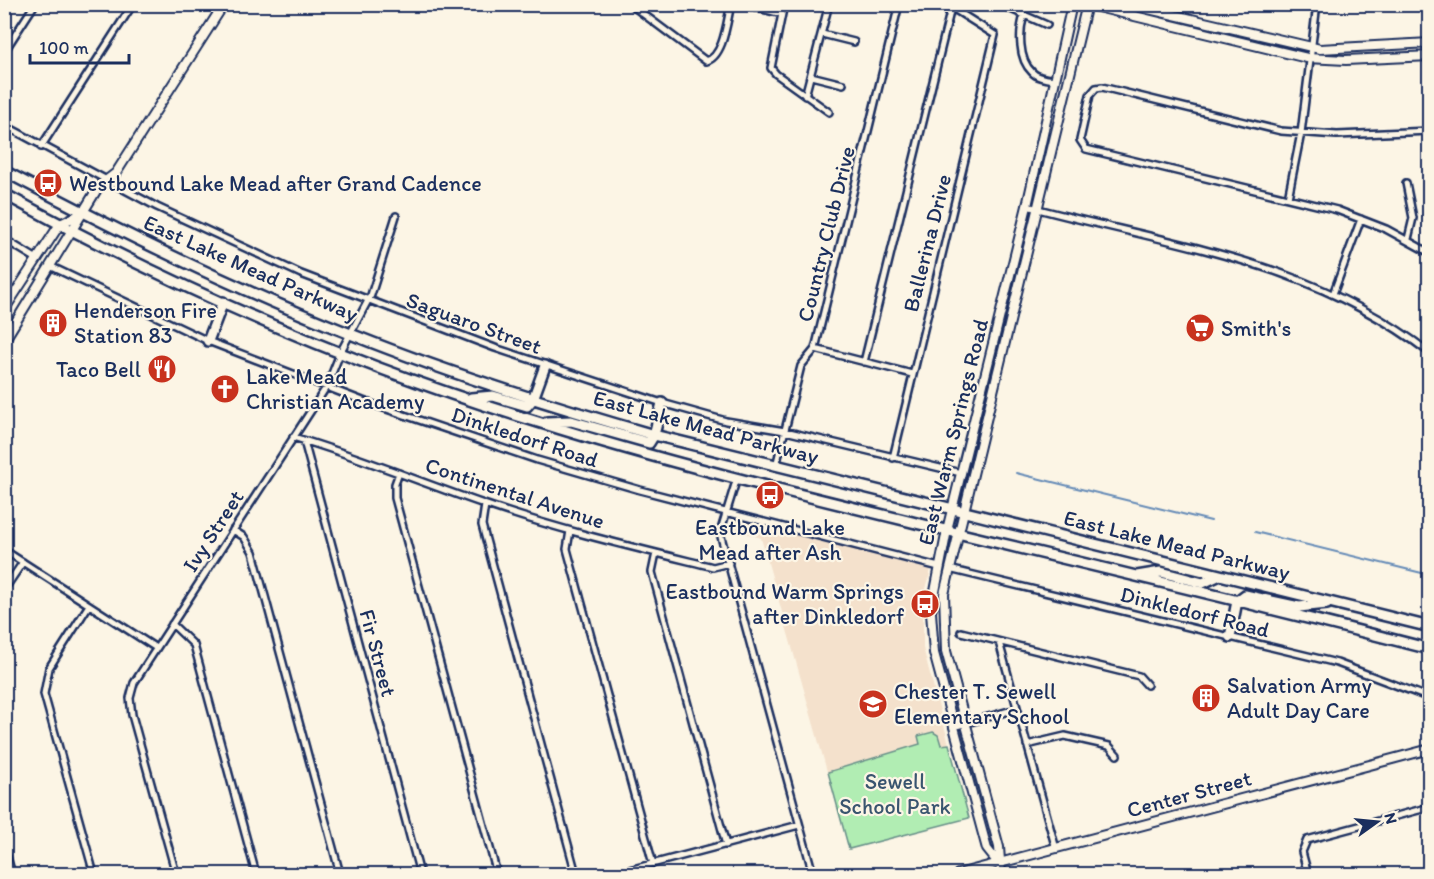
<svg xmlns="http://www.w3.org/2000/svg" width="1434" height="879" font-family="Itim,sans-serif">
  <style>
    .built { fill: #f4e1cc }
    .green { fill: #b1edb3; stroke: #668e88; stroke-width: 1.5 }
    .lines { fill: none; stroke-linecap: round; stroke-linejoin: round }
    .stream { stroke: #658bb7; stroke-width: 2 }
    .street-casing { stroke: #1b2f5e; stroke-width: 10 }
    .secondary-casing { stroke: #1b2f5e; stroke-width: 12 }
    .primary-casing { stroke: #1b2f5e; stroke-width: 14 }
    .street { stroke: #fcf5e5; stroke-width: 5 }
    .secondary { stroke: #fcf5e5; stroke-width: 8 }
    .primary { stroke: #fcf5e5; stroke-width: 9 }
    .labels { text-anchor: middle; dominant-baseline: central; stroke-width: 4.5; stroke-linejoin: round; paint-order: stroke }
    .poi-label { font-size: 22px; fill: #1b2f5e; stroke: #fcf5e5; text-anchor: start }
    .street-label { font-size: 22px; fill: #1b2f5e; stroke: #fcf5e5 }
    .park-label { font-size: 22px; fill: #39556f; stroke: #fcf5e5 }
  </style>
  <rect width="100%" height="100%" fill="#fcf5e5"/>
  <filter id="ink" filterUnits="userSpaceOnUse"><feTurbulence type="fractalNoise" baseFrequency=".0167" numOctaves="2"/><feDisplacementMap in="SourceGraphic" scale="12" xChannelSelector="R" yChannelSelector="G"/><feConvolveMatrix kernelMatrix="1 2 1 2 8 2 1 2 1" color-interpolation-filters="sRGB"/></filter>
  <g filter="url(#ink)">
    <!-- built -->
    <path class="built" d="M737 512 933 562 923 600V648L969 818 849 849 761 538 729 528Z"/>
    <!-- green -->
    <path class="green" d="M933 732 938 735 941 745 949 744 969 818 849 849 828 772 920 744 918 736Z"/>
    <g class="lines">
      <!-- stream -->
      <path class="stream" d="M1016 473 1211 521
        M1255 532 1430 575"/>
      <!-- street casing -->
      <g class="street-casing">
        <path id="street" d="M630 4 706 61C724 57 727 20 731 4
          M742 4 782 14
          M784 4 771 68 776 74 829 112
          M999 4 1047 25
          M1024 15C1019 31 1018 59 1032 72 1037 78 1048 79 1055 80
          M822 34 854 42
          M4 52 35 4
          M811 76 843 84
          M805 96 829 4
          M4 125 157 207 301 274 495 348 662 403 726 421 785 431 961 473
          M1430 131 1337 135 1281 131 1102 87 1096 88 1090 95 1080 140 1086 149 1337 210 1386 229 1430 253
          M41 147 133 4
          M1406 183 1413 218 1408 239
          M1288 198 1301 133 1317 4
          M1027 206C1170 245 1309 259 1430 353
          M4 239 37 259
          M50 266 208 341 363 401 537 460 640 490 939 567
          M1333 294 1361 219
          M815 349 912 374
          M864 362 951 8
          M293 437C358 456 420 482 484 504 559 530 636 548 713 567L729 563
          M304 441 420 874
          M893 458 995 35 946 4
          M776 466 801 366 815 349 899 4
          M399 473 395 484V498L497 874
          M737 478 720 533 813 874
          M485 505 482 525 576 874
          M233 530 244 537 253 552 340 874
          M570 531 567 549 653 864
          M4 550 156 648
          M656 553 652 572 726 845
          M949 569 1337 663 1430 698
          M4 590 23 562
          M89 605 49 668 44 694 94 874
          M172 624 194 645 256 874
          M961 632 1139 676 1147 685
          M999 642 1056 849
          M953 727 1016 709
          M1027 745 1065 736 1109 746 1117 755
          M4 846 12 874
          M176 874 132 715 130 698 134 683 327 386 341 351 371 295 396 216
          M614 874 799 825
          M1308 874 1302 852 1307 840 1430 807"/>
      </g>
      <!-- secondary casing -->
      <g class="secondary-casing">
        <path id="secondary" d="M1085 4 1307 58 1346 60 1430 56
          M1127 4 1320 49 1430 43
          M4 310 60 224 81 214
          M4 341 99 186 116 173 224 4
          M999 864 987 849 934 653 931 612 947 530 1027 206 1072 4
          M958 874 1430 749
          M1001 874 999 847 946 651 944 594 1087 4"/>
      </g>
      <!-- primary casing -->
      <g class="primary-casing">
        <path id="primary" d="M4 171C118 231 233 288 353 335 451 374 552 406 654 435L1430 627
          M4 194C173 287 354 366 538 422 674 465 814 498 953 532 1112 570 1271 608 1430 649
          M208 341 223 302
          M471 398 493 396 527 406 533 399 545 366
          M547 422 571 421 649 443 654 435 662 403
          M1137 576 1161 572 1203 583 1218 576
          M1230 637 1237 601 1245 595 1299 607 1327 604"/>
      </g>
      <!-- street -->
      <use href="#street" class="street"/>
      <!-- secondary -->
      <use href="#secondary" class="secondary"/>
      <!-- primary -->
      <use href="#primary" class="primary"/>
    </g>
  </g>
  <!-- icons -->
  <defs>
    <g id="bus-disc" transform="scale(1.5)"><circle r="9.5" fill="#c8321e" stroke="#fcf5e5"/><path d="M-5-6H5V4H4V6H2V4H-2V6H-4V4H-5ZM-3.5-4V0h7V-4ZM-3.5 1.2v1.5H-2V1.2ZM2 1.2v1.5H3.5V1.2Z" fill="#fff"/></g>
    <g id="building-disc" transform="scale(1.5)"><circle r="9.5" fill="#c8321e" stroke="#fcf5e5"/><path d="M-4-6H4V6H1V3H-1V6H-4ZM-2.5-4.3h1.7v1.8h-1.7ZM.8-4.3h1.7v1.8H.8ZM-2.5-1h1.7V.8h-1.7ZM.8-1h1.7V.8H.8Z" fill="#fff"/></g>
    <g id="supermarket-disc" transform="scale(1.5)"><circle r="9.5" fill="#c8321e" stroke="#fcf5e5"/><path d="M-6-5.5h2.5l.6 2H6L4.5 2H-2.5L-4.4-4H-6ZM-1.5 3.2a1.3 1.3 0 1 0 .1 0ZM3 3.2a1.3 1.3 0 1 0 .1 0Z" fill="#fff"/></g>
    <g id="restaurant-disc" transform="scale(1.5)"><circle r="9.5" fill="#c8321e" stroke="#fcf5e5"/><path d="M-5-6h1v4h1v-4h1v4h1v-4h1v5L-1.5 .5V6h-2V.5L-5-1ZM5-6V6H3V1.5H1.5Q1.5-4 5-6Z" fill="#fff"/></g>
    <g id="church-disc" transform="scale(1.5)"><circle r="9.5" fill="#c8321e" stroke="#fcf5e5"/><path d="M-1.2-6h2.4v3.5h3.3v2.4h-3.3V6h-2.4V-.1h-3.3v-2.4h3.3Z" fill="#fff"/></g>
    <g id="school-disc" transform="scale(1.5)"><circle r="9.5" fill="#c8321e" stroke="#fcf5e5"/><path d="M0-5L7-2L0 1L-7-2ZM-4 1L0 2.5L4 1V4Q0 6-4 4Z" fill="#fff"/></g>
  </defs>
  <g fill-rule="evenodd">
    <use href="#bus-disc" x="48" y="183"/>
    <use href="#building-disc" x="53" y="323"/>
    <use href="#supermarket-disc" x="1200" y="328"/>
    <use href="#restaurant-disc" x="162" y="369"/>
    <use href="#church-disc" x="225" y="389"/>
    <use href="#bus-disc" x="770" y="495"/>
    <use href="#bus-disc" x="925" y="604"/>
    <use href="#building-disc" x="1206" y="698"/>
    <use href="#school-disc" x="873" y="704"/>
  </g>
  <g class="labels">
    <!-- poi labels -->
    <g class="poi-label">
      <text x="69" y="183">Westbound Lake Mead after Grand Cadence</text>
      <text x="74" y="310">Henderson Fire<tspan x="74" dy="25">Station 83</tspan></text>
      <text x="1221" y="328">Smith's</text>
      <text x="141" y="369" text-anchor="end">Taco Bell</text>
      <text x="246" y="376">Lake Mead<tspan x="246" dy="25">Christian Academy</tspan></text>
      <text x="770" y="527" text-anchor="middle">Eastbound Lake<tspan x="770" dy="25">Mead after Ash</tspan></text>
      <text x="904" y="591" text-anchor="end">Eastbound Warm Springs<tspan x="904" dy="25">after Dinkledorf</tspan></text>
      <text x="1227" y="685">Salvation Army<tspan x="1227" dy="25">Adult Day Care</tspan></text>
      <text x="894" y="691">Chester T. Sewell<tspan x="894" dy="25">Elementary School</tspan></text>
    </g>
    <!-- street labels -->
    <g class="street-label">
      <text transform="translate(826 234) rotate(-76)">Country Club Drive</text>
      <text transform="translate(927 243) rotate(-76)">Ballerina Drive</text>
      <text transform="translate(251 268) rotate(24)">East Lake Mead Parkway</text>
      <text transform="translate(474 323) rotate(20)">Saguaro Street</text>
      <text transform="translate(706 427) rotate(15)">East Lake Mead Parkway</text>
      <text transform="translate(953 432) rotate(-76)">East Warm Springs Road</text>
      <text transform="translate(525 437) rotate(18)">Dinkledorf Road</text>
      <text transform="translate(515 493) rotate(18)">Continental Avenue</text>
      <text transform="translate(213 531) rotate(-57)">Ivy Street</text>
      <text transform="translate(1177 545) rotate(14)">East Lake Mead Parkway</text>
      <text transform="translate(1195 612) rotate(14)">Dinkledorf Road</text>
      <text transform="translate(378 653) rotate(75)">Fir Street</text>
      <text transform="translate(1189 794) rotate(-15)">Center Street</text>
    </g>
    <!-- park labels -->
    <g class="park-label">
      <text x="895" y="781">Sewell<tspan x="895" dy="25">School Park</tspan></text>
    </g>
  </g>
  <!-- margin -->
  <rect width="1434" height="879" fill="none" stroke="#fcf5e5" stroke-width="24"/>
  <rect x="12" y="12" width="1410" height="855" fill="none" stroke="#1b2f5e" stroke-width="2" filter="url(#ink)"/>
  <!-- north arrow -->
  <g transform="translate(1377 822) rotate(75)" stroke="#fcf5e5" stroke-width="4.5" paint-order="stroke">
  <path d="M0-4.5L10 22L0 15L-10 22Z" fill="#1b2f5e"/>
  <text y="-9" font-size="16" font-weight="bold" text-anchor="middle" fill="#1b2f5e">N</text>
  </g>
  <!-- scale -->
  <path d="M30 54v9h99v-9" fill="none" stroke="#1b2f5e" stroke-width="3"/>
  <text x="39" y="54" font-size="18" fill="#1b2f5e" stroke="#fcf5e5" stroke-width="4.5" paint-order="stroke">100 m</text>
</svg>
